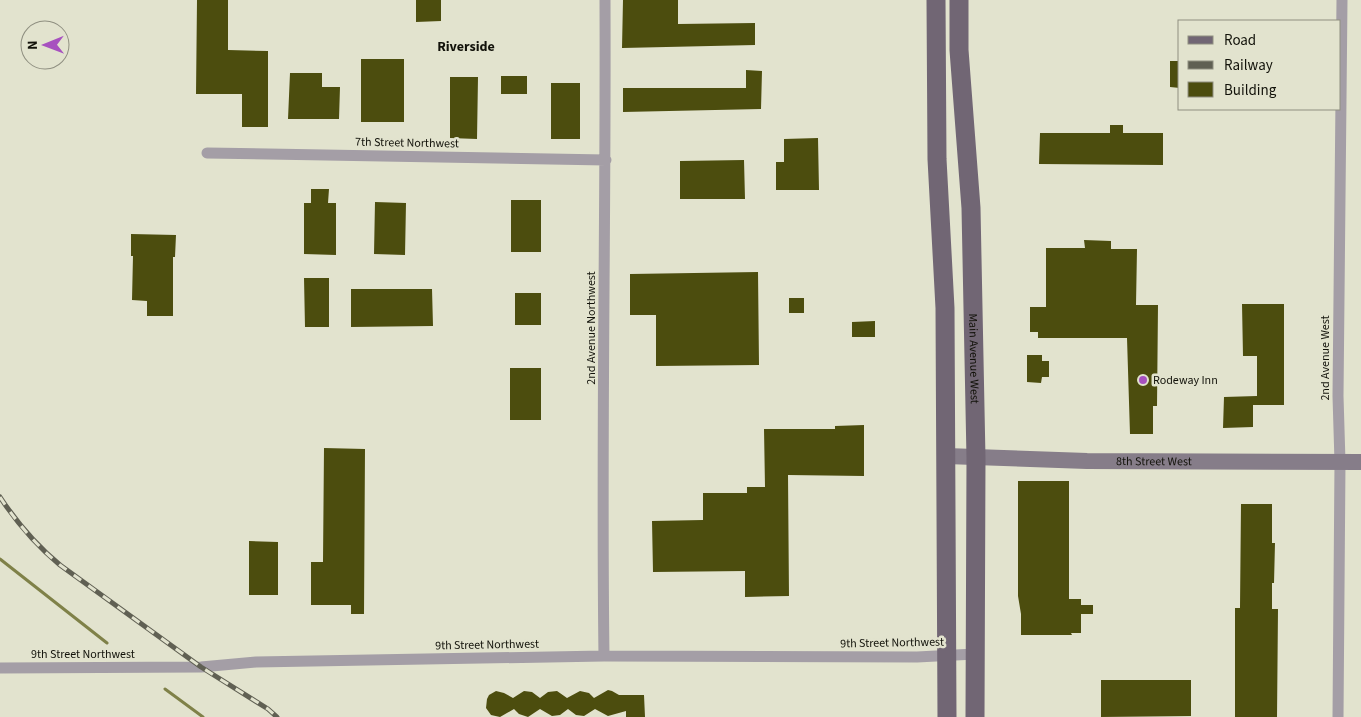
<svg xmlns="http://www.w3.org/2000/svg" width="1361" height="717" font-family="'Source Sans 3',sans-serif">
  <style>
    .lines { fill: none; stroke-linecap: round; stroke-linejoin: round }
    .stream { stroke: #7f8148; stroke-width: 3 }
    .building { fill: #4c4d0e }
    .street { stroke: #a49ea6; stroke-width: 11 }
    .secondary { stroke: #867d89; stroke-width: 16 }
    .primary { stroke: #716674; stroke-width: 19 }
    .rail-casing { stroke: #606053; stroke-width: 5 }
    .rail { stroke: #e2e3ce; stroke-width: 3; stroke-dasharray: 9; stroke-linecap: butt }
    .poi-dot { fill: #a751bf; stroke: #e2e3ce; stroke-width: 2 }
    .labels { text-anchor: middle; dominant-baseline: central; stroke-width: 5; stroke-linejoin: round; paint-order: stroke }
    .street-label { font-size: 12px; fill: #12120a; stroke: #e2e3ce }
    .poi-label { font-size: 12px; fill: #12120a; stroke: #e2e3ce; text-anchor: start }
    .neighbourhood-label { font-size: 14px; font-weight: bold; fill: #12120a; stroke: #e2e3ce }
  </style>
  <rect width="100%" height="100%" fill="#e2e3ce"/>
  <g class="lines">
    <!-- stream -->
    <path class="stream" d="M0 559 107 643
      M165 689 203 717"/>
  </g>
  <!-- building -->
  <path class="building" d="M197 0H228V50L268 51V127H242V94H196Z
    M416 0H441V21L416 22Z
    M623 0H678V24L755 23V45L622 48Z
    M361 59H404V122H361Z
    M1170 61H1180V88L1170 87Z
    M746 70 762 71 761 109 623 112V88H746Z
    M290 73H322V87H340L339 119H288Z
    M501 76H527V94H501Z
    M450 77H478L477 139 450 138Z
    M551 83H580V139H551Z
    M1110 125H1123V133H1163V165L1039 164 1040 133H1110Z
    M818 138 819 190H776V162H784V139Z
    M744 160 745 199H680V161Z
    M311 189H329L328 203H336V255L304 254V203H311Z
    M511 200H541V252H511Z
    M375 202 406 203 405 255 374 254Z
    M131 234 176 235 175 257H173V316H147V301L132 300 133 256H131Z
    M1084 240 1111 241V249H1137L1136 305H1158L1157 406H1153V434H1130L1127 338H1038V332H1030V307H1046V248H1085Z
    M758 272 759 365 656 366V315H630V274Z
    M304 278H329V327H305Z
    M351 289H432L433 326 351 327Z
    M515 293H541V325H515Z
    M789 298H804V313H789Z
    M1242 304H1284V405H1253V427L1223 428 1224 397 1257 396V356H1243Z
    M875 321V337H852V322Z
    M1027 355H1042V361H1049V377H1042L1041 383 1027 382Z
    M510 368H541V420H510Z
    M864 425V476L788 475 789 596 745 597V571L653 572 652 521 703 520V493H747V487H765L764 429H835V426Z
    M324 448 365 449 364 614H351V605H311V562H323Z
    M1018 481H1069V599H1081V605H1093V614H1081V633H1071L1072 635H1021V614L1018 596Z
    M1241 504H1272V543H1275L1274 583H1272V609H1278L1277 717H1235V608H1240Z
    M249 541 278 542V595H249Z
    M1101 680H1191V716L1101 717Z
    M608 690 612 691 619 695H644L645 717H626V711L608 716 595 709 584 716 576 715 568 709 560 715 552 716 540 709 528 717 519 714 514 709 500 717 491 715 486 708 487 699 489 695 496 691 504 693 513 698 524 691 532 692 540 698 548 692 557 691 567 698 580 691 589 693 594 698Z"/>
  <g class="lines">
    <!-- street -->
    <path class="street" d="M207 153 606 160
      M604 656C601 437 606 219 605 0
      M0 668 201 667 256 662 604 656 917 657 975 654
      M1338 717 1340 462 1338 396 1342 0"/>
    <!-- secondary -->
    <path class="secondary" id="s1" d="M946 456 1087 461 1361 462"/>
    <!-- primary -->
    <g class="primary">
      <path d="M936 0 937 159 945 308 947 717"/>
      <path id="s2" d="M959 0V50L971 208 976 458 975 717"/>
    </g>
    <!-- rail casing -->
    <g class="rail-casing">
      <path id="rail" d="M0 497C17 523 36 545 60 565L201 667 268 709 277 717"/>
    </g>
    <!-- rail -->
    <use href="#rail" class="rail"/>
  </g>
  <!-- markers -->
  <circle class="poi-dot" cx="1143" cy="380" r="5"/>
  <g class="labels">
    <!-- street labels -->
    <g class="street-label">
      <text transform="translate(407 143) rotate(1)">7th Street Northwest</text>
      <text transform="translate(591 328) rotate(-90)">2nd Avenue Northwest</text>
      <text stroke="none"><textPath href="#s2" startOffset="359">Main Avenue West</textPath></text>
      <text transform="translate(1325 358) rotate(-90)">2nd Avenue West</text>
      <text stroke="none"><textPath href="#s1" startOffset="208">8th Street West</textPath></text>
      <text transform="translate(892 643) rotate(-1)">9th Street Northwest</text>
      <text transform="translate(487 645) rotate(-1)">9th Street Northwest</text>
      <text x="83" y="654">9th Street Northwest</text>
    </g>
    <!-- poi labels -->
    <g class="poi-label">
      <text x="1153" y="380">Rodeway Inn</text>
    </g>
    <!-- neighbourhood labels -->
    <g class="neighbourhood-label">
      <text x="466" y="47">Riverside</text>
    </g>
  </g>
  <!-- legend -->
  <rect x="1178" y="20" width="162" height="90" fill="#e2e3ce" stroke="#8f8f80"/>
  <rect x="1188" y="36" width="25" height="8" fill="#716674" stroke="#8f8f80"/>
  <text x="1224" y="45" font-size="15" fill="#12120a">Road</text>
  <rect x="1188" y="61" width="25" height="8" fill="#606053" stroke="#8f8f80"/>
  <text x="1224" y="70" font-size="15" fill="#12120a">Railway</text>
  <rect x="1188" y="82" width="25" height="15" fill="#4c4d0e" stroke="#8f8f80"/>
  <text x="1224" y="95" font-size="15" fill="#12120a">Building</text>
  <!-- north arrow -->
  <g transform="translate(45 45) rotate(269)"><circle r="24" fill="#e2e3ce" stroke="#8f8f80"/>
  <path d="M0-4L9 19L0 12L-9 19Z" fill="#a751bf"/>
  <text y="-8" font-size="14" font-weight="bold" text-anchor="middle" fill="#12120a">N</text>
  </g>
</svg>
